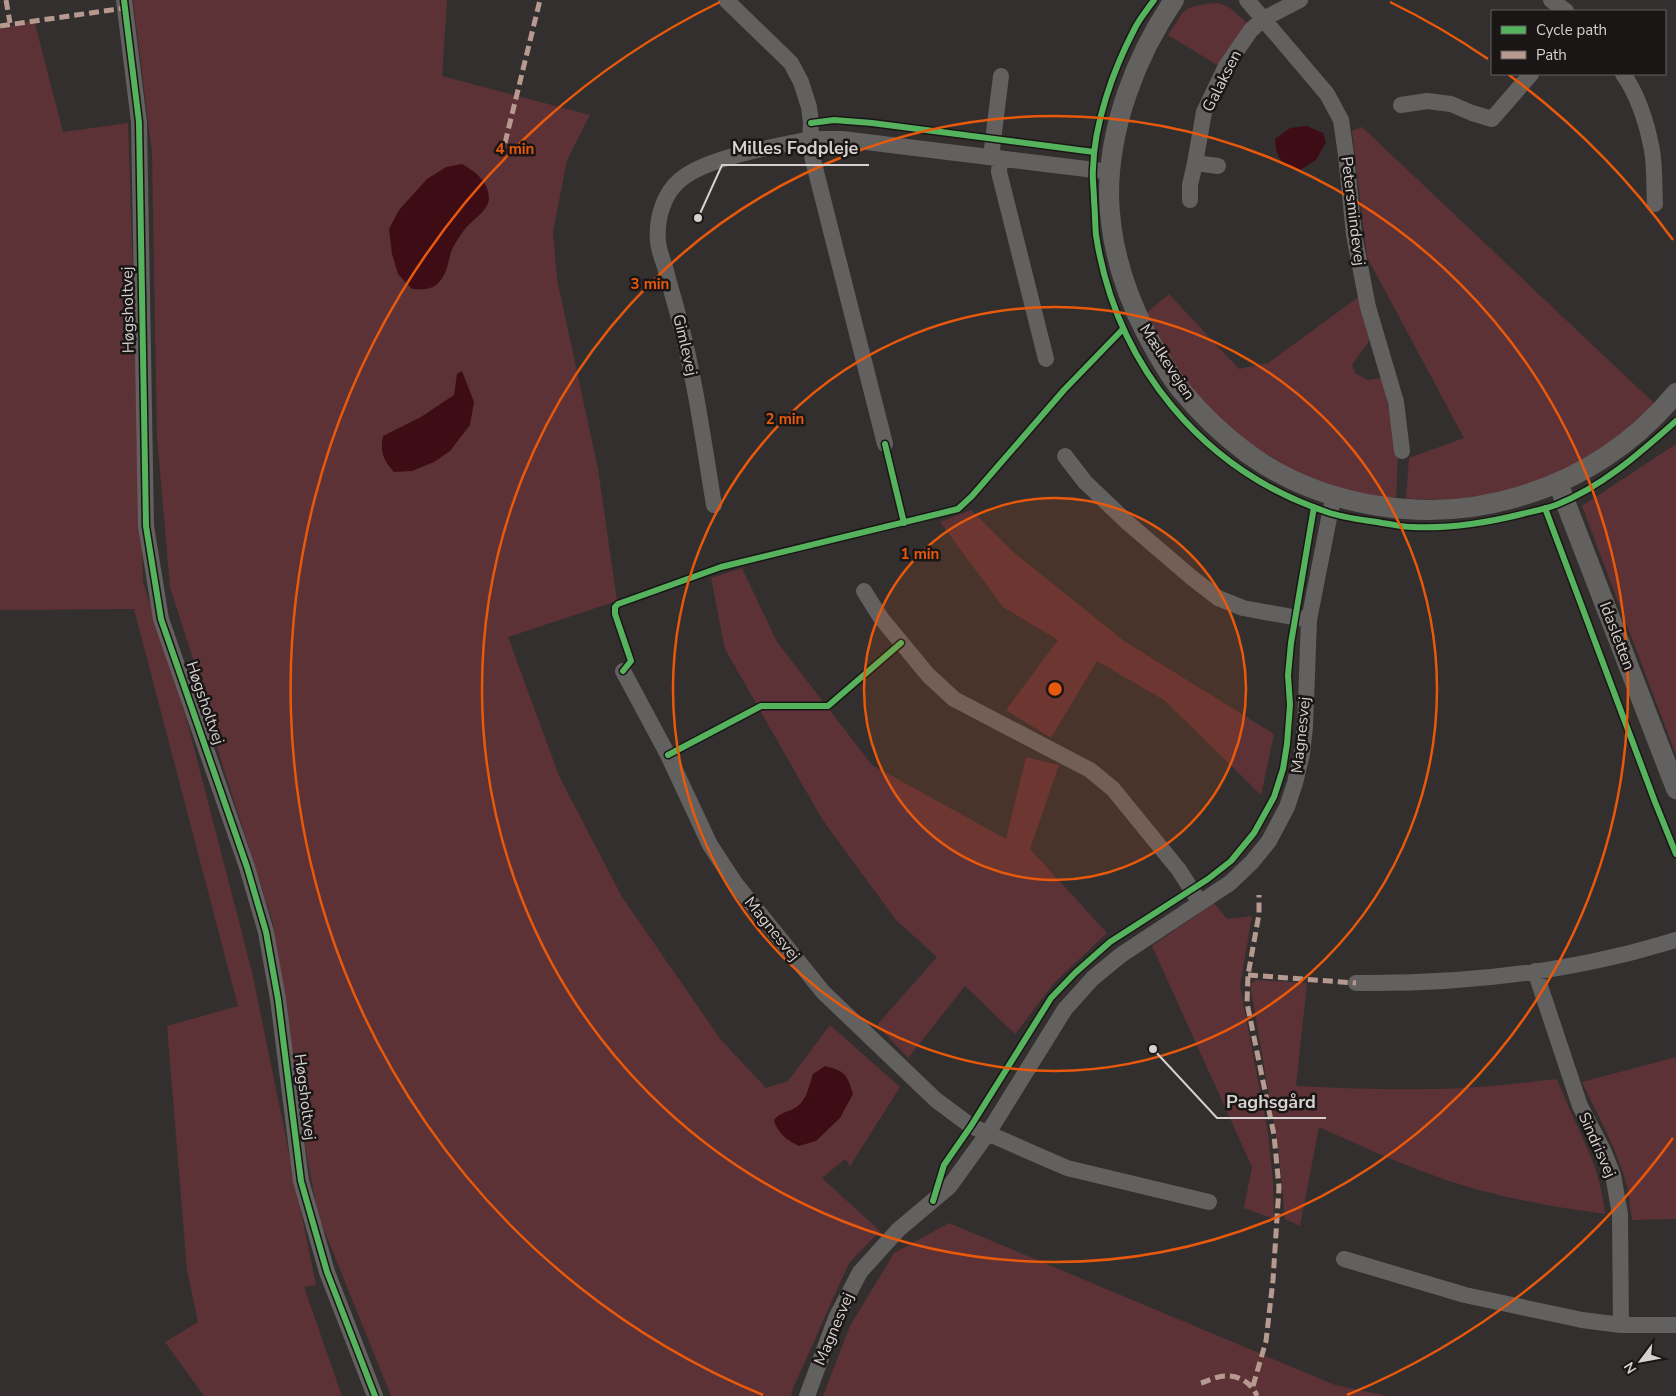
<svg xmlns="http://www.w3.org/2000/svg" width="1676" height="1396" font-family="'Nunito Sans',sans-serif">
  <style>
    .green { fill: #5d3236 }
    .water { fill: #3e0c15 }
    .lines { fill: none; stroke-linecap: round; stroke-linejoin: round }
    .minor { stroke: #636060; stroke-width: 16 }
    .tertiary { stroke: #636060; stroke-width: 20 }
    .quiet { stroke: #b69a8f; stroke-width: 5; stroke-dasharray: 10 5; stroke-linecap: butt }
    .cycleway-casing { stroke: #1a1616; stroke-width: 9 }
    .cycleway { stroke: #56b35d; stroke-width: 6 }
    .ring { fill: none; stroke: #e8590c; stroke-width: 2.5 }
    .labels { text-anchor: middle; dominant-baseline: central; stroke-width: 5; stroke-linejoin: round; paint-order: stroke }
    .street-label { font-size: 16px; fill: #d6d0d0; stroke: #1a1616 }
    .centre { fill: #e8590c; stroke: #1a1616; stroke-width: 2.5 }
    .ring-label { font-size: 15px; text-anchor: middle; font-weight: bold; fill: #e8590c; stroke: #1a1616; stroke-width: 5; stroke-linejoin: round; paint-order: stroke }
    .leader { fill: none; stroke: #d6d0d0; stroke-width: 2 }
    .callout-dot { fill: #d6d0d0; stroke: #1a1616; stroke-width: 2 }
    .callout-label { font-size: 18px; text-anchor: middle; font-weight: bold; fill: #d6d0d0; stroke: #1a1616; stroke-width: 5; stroke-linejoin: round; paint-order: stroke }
  </style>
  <rect width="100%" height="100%" fill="#332f2f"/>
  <!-- green -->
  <path class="green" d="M133 0H447L442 76 590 115 567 160 553 231 557 279 598 469 617 601 508 637 559 776 622 897 721 1040 766 1088 788 1081 830 1025 900 1087 850 1166 845 1159 822 1178 880 1231 849 1263 794 1386 791 1396H391L318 1215 301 1125 273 923 214 738 202 687 170 587 157 436 152 152Z
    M1219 3 1230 8 1248 24 1217 65 1168 35 1183 12C1193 4 1207 4 1219 3Z
    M34 20 63 132 128 123 143 582 186 717 252 972 316 1285 304 1287 342 1396H204L165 1342 198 1322 187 1270 167 1026 238 1006 134 609 0 610V29Z
    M1362 127 1655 404C1641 416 1627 430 1612 442 1556 484 1475 506 1406 498L1409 458 1464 438 1367 257 1352 131Z
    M1169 294 1239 369 1268 363 1360 296 1371 338 1352 365 1355 373 1368 380 1382 378 1398 452 1396 499 1363 494 1331 486 1290 468 1243 440 1185 385 1145 314Z
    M1676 444V755L1582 506Z
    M971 510 1012 551 1124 641 1274 734 1261 795 1164 700 1097 661 1051 738 1006 710 1058 640 1003 607 940 522Z
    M742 568 777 642 872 765 1006 839 1026 757 1059 765 1030 849 1107 933 1054 983 1015 1034 965 986 908 1058 877 1025 937 957 896 920 822 819 725 649 711 578Z
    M1214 903 1227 919 1252 916 1240 986 1268 1133 1273 1182 1274 1219 1244 1208 1252 1167 1152 946Z
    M1256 980 1307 983 1296 1086C1340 1088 1383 1090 1427 1089 1470 1089 1513 1084 1557 1079 1568 1108 1583 1136 1594 1165 1600 1181 1603 1197 1605 1214 1548 1206 1490 1196 1435 1176 1395 1162 1357 1144 1319 1127L1300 1226 1285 1219 1279 1154 1250 984Z
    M1676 1057V1219L1632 1220C1630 1209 1630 1197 1627 1186 1617 1149 1598 1116 1582 1082Z
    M949 1223 1335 1385 1388 1396H823L850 1326 894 1253Z"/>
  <!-- water -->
  <path class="water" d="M1307 126 1323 133 1326 142 1316 160 1300 170C1281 163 1276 159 1275 139L1290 128Z
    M462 164C476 172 489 182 489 199 488 211 472 220 465 229 460 235 454 245 451 252 448 262 447 274 440 281 433 290 422 290 412 289L398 274 392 254 389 229 399 210 427 179 446 167Z
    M462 371 474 402 470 425 450 451 434 462 412 471 394 472C383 460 380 452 383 436L421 417 454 395 457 374Z
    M825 1066C845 1071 847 1074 853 1094L840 1118 816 1141 799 1146C788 1141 777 1133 774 1120 779 1114 783 1113 791 1110 806 1104 808 1089 813 1074Z"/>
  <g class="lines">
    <!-- minor -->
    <path class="minor" d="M124 0 139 122 146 526 161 619 247 867 266 932 278 999 301 1181 327 1272 375 1396
      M726 0 791 63 801 82 809 107 811 123 810 139H842L1111 172
      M1247 0 1327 94 1341 120 1346 155 1354 235 1368 307 1396 402 1402 451
      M1551 0 1566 11
      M1623 74C1638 95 1647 124 1652 150 1655 167 1654 187 1655 204
      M1401 105 1427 101 1451 104 1472 113 1492 119 1531 74
      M991 157 1001 76
      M1000 158 999 172 1046 359
      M1218 166 1195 163 1204 112 1226 66 1251 30 1263 19 1300 0
      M1190 200V185L1195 163
      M1065 456 1085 482 1128 523 1191 577 1218 598 1243 608 1309 620
      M714 505C704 445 696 385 681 326 676 306 670 287 665 267 662 259 659 250 658 242 656 220 663 194 680 180 707 157 774 147 810 139L812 156 885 444
      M864 591 881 618 928 675 954 699 1090 770 1113 789 1179 870 1200 903
      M623 671 668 755 710 845 735 883 823 992 936 1100 971 1126 1067 1168 1209 1202
      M1535 971 1580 1106 1603 1150 1613 1175 1620 1214 1621 1325
      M1356 983C1445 984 1535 976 1621 955 1639 951 1658 945 1676 940
      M1344 1259 1465 1295 1582 1320 1621 1325H1676
      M807 1396 836 1318 860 1272 898 1230 949 1187 988 1133 1065 1009 1093 978 1121 955 1230 883 1252 862 1269 841 1287 807 1295 783 1302 754 1305 727 1309 620 1330 513 1334 496"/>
    <!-- tertiary -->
    <path class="tertiary" d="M1174 0C1136 56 1109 126 1109 195 1110 243 1124 290 1146 333 1156 352 1168 374 1182 391 1201 414 1223 435 1247 453 1324 509 1431 524 1521 496 1582 478 1636 442 1676 393
      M1558 483 1676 789"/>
    <!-- quiet -->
    <path class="quiet" d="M6 0 10 23
      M0 26 125 8
      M505 143 540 0
      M1248 975 1356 983
      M1201 1383C1208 1381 1217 1376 1225 1376 1239 1375 1252 1383 1257 1396
      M1253 1386 1266 1341 1273 1280 1279 1187 1274 1135 1247 1003 1248 975 1259 914V895"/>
    <!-- cycleway casing -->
    <g class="cycleway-casing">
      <path id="cycleway" d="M124 0 139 122 146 526 161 619 247 867 266 932 278 999 301 1181 327 1272 375 1396
        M1154 0C1147 10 1139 19 1134 30 1113 70 1094 124 1093 169 1092 179 1094 190 1094 200 1095 211 1095 224 1096 235 1116 365 1202 470 1327 512 1344 518 1364 520 1382 523 1392 524 1402 527 1412 527 1449 529 1486 523 1522 514 1534 511 1545 509 1556 505 1602 487 1640 453 1676 421
        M811 123 834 120 872 123 1094 152
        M885 444 904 523
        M1545 508 1655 802 1676 854
        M623 671 631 661 615 614V607L618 604 721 567 958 509 972 496 1064 390 1123 329
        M668 755 761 706H828L901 643
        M933 1201 944 1165 971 1126 1051 998 1075 973 1110 942 1208 879 1231 861 1254 833 1274 797 1283 769 1287 744 1290 705 1288 675 1291 643 1314 507"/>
    </g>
    <!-- cycleway -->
    <use href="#cycleway" class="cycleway"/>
  </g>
  <!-- distance rings -->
  <circle cx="1055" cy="689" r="191" fill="#e8590c" fill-opacity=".12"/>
  <g class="ring">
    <circle cx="1055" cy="689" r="191"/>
    <circle cx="1055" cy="689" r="382"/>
    <circle cx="1055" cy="689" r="573"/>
    <path d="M1673 1138A764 764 0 0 1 1347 1395M763 1395A764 764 0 0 1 720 2M1390 2A764 764 0 0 1 1488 59M1509 75A764 764 0 0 1 1673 240"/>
  </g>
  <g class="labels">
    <!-- street labels -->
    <g class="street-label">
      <text transform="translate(1222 81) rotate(-63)">Galaksen</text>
      <text transform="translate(1353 211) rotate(83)">Petersmindevej</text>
      <text transform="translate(128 310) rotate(-91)">Høgsholtvej</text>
      <text transform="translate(685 345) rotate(77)">Gimlevej</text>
      <text transform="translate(1167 362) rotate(57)">Mælkevejen</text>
      <text transform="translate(1617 636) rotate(69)">Idasletten</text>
      <text transform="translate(205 703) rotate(71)">Høgsholtvej</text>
      <text transform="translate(1301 735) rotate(-84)">Magnesvej</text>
      <text transform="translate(772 929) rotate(51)">Magnesvej</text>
      <text transform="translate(305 1097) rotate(83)">Høgsholtvej</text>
      <text transform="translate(1597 1145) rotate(66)">Sindrisvej</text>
      <text transform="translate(834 1329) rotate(-67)">Magnesvej</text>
    </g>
  </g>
  <circle cx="1055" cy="689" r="8" class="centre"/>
  <g class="ring-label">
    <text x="515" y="154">4 min</text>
    <text x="650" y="289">3 min</text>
    <text x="785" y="424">2 min</text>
    <text x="920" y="559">1 min</text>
  </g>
  <!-- callouts -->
  <path class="leader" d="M698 218L722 165H869M1153 1049L1217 1118H1326"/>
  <g class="callout-dot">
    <circle cx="698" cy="218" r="5"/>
    <circle cx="1153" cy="1049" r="5"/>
  </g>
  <g class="callout-label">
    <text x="795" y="154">Milles Fodpleje</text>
    <text x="1271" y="1108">Paghsgård</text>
  </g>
  <!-- legend -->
  <rect x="1491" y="10" width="175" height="65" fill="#1a1616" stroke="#656060"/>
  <rect x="1501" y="26" width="25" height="8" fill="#56b35d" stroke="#656060"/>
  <text x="1536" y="35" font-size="15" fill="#d6d0d0">Cycle path</text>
  <rect x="1501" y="51" width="25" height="8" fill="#b69a8f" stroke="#656060"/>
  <text x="1536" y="60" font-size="15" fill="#d6d0d0">Path</text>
  <!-- north arrow -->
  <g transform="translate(1641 1361) rotate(238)" stroke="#1a1616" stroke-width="4" paint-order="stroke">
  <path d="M0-4L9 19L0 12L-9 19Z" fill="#d6d0d0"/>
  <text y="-8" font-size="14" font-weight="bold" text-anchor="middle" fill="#d6d0d0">N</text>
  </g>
</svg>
